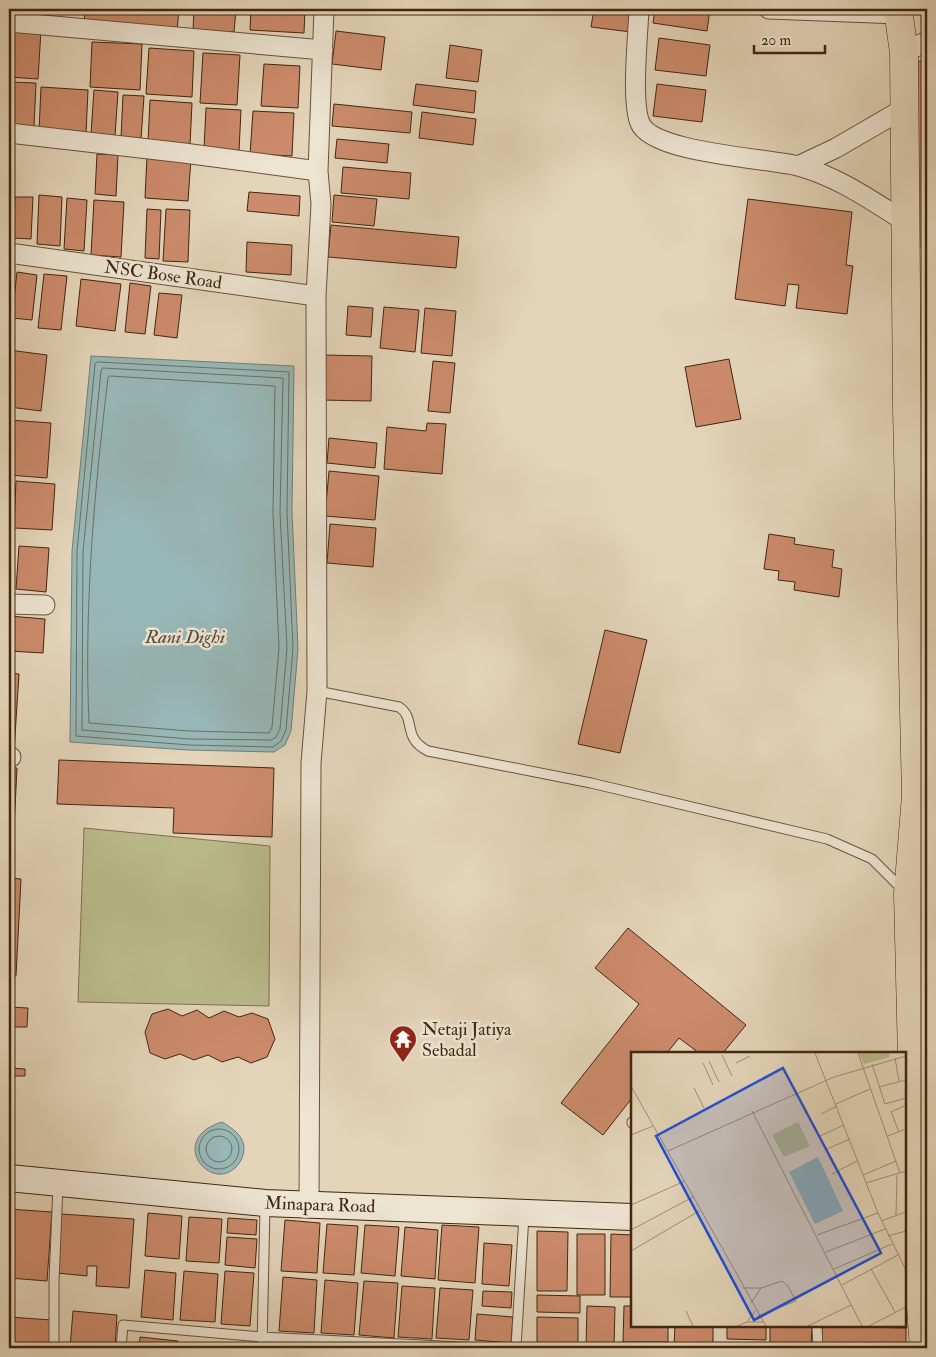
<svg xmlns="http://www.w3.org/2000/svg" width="936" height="1357" font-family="'IM FELL Double Pica',serif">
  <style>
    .green { fill: #babc8c; stroke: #7e714e }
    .water { fill: #97b7b6; stroke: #757d73 }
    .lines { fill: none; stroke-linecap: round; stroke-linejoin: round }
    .shore { stroke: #6c6e62; stroke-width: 1 }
    .building { fill: #cc8b6c; stroke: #41260f }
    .lane-casing { stroke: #6a523a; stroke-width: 11 }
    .street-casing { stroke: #6a523a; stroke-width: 21 }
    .secondary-casing { stroke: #41260f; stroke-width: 28 }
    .primary-casing { stroke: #41260f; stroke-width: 29 }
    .lane { stroke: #ede4d2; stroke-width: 9 }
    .street { stroke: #ede4d2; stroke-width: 19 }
    .secondary { stroke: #ede4d2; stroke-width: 26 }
    .primary { stroke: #e4d5ba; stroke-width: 28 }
    .labels { text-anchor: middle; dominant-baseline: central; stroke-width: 5; stroke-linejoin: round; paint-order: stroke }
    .street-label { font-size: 18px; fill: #41260f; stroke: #ede4d2 }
    .poi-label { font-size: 18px; fill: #41260f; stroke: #ede4d2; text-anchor: start }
    .water-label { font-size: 19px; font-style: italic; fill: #564a39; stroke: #ede4d2 }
    .inset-road { fill: none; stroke: #a38f76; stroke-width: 1 }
    .view { fill: #1d4ed8; fill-opacity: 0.15; stroke: #1d4ed8; stroke-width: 2.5 }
    .inset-edge { fill: none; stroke: #41260f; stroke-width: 2.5 }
  </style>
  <rect width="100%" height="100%" fill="#e4d5ba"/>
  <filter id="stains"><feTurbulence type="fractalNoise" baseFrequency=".004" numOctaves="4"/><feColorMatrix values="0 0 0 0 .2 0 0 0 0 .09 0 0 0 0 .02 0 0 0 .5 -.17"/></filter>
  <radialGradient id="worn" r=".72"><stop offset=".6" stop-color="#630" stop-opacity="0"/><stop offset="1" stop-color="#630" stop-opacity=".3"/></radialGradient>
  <!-- green -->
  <path class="green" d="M84 828 270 846 269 1006 78 1002Z"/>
  <!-- water -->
  <path class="water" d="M91 356 294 366 292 512 298 649 291 731 285 745 274 752 188 750 70 742 72 551Z
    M222 1122C232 1128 243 1135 244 1147 244 1156 241 1162 235 1168 209 1192 167 1139 222 1122Z"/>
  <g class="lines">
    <!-- shore -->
    <path class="shore" d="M98 362 289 372 287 512 293 648 286 730 281 741 273 747 189 745 76 736 77 551 95 364Z
      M103 368 283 378 280 513 287 648 280 729 276 737 271 740 189 739 82 730 83 552 101 371Z
      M110 376 275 386 273 513 279 648 272 727 269 733 189 731 89 723C84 608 94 493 108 378Z
      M199 1149a20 20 0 1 1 40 0a20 20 0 1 1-40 0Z
      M206 1149a13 13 0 1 1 26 0a13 13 0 1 1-26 0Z"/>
  </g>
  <!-- building -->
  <path class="building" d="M85 9H179L177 31 84 25Z
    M194 9H236L234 32 193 30Z
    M251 9H305L304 33 250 30Z
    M594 9H634L631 32 591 27Z
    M655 9H710L707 31 653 23Z
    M9 29 41 30 38 79 9 77Z
    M336 31 385 37 381 70 332 64Z
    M659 38 710 45 706 76 655 70Z
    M92 42 142 44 140 90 90 87Z
    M450 45 482 50 478 82 446 78Z
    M149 48 194 51 192 97 146 94Z
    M203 53 240 55 237 105 200 103Z
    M927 58V247L913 246 916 63Z
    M264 64 300 66 298 108 261 106Z
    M9 82 36 83 34 126 9 125Z
    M416 84 476 91 474 113 413 105Z
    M657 84 706 90 702 122 653 116Z
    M41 87 88 90 86 134 39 131Z
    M94 90 118 92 115 136 91 134Z
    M123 95 144 96 141 139 121 138Z
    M150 100 192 103 190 145 148 142Z
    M334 104 412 112 410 133 332 126Z
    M206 108 241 110 239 151 204 149Z
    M253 111 294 113 292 156 250 154Z
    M422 112 476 119 473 145 419 138Z
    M337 139 389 144 387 163 335 158Z
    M97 154 118 155 116 196 95 194Z
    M147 156 191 158 188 201 145 198Z
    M343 167 411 173 409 199 341 193Z
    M249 192 300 196 299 216 247 211Z
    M39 195 62 197 60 246 37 244Z
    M334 195 377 199 374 226 332 222Z
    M15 197H33L31 239 13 238Z
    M67 198 87 200 84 251 64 249Z
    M748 199 852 212 846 265 853 266 847 314 796 308 799 285 788 284 785 306 735 299Z
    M94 200 124 202 121 257 91 255Z
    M147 209 161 210 159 259 145 258Z
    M166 209 190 210 188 262 163 261Z
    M331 225 459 237 456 268 328 257Z
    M247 242 292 245 291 275 246 272Z
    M17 272 37 275 32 320 12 318Z
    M44 274 67 276 61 330 38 328Z
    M81 279 121 284 115 331 76 326Z
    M130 283 151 286 145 334 125 332Z
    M159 293 182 295 177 338 154 335Z
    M348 306 373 308 371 337 346 335Z
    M384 307 419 310 415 352 380 348Z
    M425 308 456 311 452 356 421 353Z
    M9 350 47 355 41 411 9 407Z
    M322 355 372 356 371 401 321 400Z
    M729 359 741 419 696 427 685 367Z
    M433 361 455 363 450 413 428 411Z
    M9 420 51 423 47 478 9 475Z
    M427 423 446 424 442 474 384 469 387 427 426 431Z
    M329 438 377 443 375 468 327 463Z
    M329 471 379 476 375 520 325 516Z
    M16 481 55 484 52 530 14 528Z
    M330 524 376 528 373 567 327 563Z
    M769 534 795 538 794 544 834 550 832 567 842 569 839 597 794 590 795 582 778 580 779 571 764 569Z
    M9 544H13L9 582Z
    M19 546 49 548 46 592 16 589Z
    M9 616 45 619 43 653 9 651Z
    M605 630 647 640 620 753 578 744Z
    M9 673 19 674 14 751H9Z
    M59 760 274 768 272 837 173 833 174 808 57 804Z
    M9 768H17L13 848H9Z
    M9 878 21 879 16 976H9Z
    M628 928 746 1025 723 1053H699L679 1038 667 1053H632V1098L603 1135 561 1103 639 1004 595 968Z
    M9 1007 28 1008 27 1027H9Z
    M168 1009 182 1016 197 1010 209 1018 224 1011 239 1017 252 1013 268 1019 275 1039 267 1057 251 1063 238 1057 222 1062 208 1055 194 1060 180 1054 165 1059 150 1053 145 1032 152 1014Z
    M9 1068 25 1069V1076H9Z
    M9 1209 52 1212 47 1281 9 1278Z
    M148 1213 182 1216 179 1259 145 1256Z
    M61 1214 134 1219 129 1288 96 1286 97 1266H87V1276L57 1273Z
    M189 1217 222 1219 219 1263 186 1261Z
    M228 1218 257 1220 256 1235 227 1233Z
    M285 1220 320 1223 317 1273 281 1271Z
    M327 1224 358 1226 354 1275 323 1273Z
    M365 1225 399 1227 395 1276 361 1273Z
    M442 1225 479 1227 475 1283 438 1280Z
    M405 1227 438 1230 435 1279 401 1276Z
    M537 1231 568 1232 567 1291H537Z
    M577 1234H605V1295H577Z
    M611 1234 632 1235V1297H610Z
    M227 1237 257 1239 255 1268 225 1265Z
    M484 1243 512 1245 509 1286 482 1284Z
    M145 1270 176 1273 173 1320 141 1317Z
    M184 1271 218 1274 215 1322 180 1320Z
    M225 1271 254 1273 250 1326 221 1324Z
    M283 1277 317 1280 314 1333 279 1331Z
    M325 1280 358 1283 354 1335 321 1333Z
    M364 1281 398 1283 394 1338 359 1335Z
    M402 1286 435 1288 432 1339 398 1337Z
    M440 1288 473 1290 469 1340 436 1338Z
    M483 1291 512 1292 511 1308 482 1306Z
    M537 1295 580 1296V1313L537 1312Z
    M587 1306 615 1307 614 1348H586Z
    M624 1306H632V1326H668V1342H623Z
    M73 1311 117 1315 115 1348H70Z
    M477 1314 513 1317 511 1343 475 1340Z
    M9 1317 52 1320 50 1348H9Z
    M537 1317 578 1318V1348H537Z
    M675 1326H713V1345H674Z
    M727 1326H766V1340L727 1339Z
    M770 1326H812L811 1348H770Z
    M822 1326 906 1328V1348H821Z
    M140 1337 178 1341 177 1348H139Z
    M281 1343 313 1345V1348H281Z
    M184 1345 216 1348H183Z
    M319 1345 350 1347V1348H319Z
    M726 1346 762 1347V1348H726Z"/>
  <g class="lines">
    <!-- lane casing -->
    <g class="lane-casing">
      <path id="lane" d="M910 411 927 412
        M317 691 399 707C417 719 401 737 428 751L591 783 827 839 872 859 902 889
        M632 1122V1123
        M817 1326 818 1348
        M54 1348V1281L58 1186
        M121 1348 123 1325 262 1337 481 1348
        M262 1348 265 1206
        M516 1348 524 1215"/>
    </g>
    <!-- street casing -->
    <g class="street-casing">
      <path id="street" d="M639 9C638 35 631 102 640 123 652 153 766 158 798 166 837 176 872 201 906 222
        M769 9 899 14
        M9 22 323 50
        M904 53 927 41
        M9 133 184 153 318 171
        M798 166 836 148 905 108
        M9 253 316 296
        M9 604 45 605
        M9 757H11
        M908 894H927
        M309 1205 311 763 317 691 316 296 321 204 318 171 324 9"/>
    </g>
    <!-- secondary casing -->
    <g class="secondary-casing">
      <path id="secondary" d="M9 1178 265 1203 632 1217"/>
    </g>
    <!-- primary casing -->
    <g class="primary-casing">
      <path id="primary" d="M898 9 904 53 907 410 916 796 908 894 915 1181 913 1201 924 1348"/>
    </g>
    <!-- lane -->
    <use href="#lane" class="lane"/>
    <!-- street -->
    <use href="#street" class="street"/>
    <!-- secondary -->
    <use href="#secondary" class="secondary"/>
    <!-- primary -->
    <use href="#primary" class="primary"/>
  </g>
  <!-- icons -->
  <defs>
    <g id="temple-pin" transform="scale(1.4375)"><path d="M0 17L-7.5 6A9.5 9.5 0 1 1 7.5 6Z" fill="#8f2418" stroke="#ede4d2"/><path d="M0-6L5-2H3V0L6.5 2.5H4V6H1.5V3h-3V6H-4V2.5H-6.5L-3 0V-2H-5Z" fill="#fff"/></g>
  </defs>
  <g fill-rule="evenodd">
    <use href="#temple-pin" x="403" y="1039"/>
  </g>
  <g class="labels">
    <!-- street labels -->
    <g class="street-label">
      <text transform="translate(163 275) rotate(8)">NSC Bose Road</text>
      <text transform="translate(320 1205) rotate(2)">Minapara Road</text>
    </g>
    <!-- poi labels -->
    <g class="poi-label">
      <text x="422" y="1029">Netaji Jatiya<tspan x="422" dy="21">Sebadal</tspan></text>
    </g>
    <!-- water labels -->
    <g class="water-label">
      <text x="185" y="637">Rani Dighi</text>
    </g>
  </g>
  <!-- overview -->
  <g transform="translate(631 1052)">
    <rect width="275" height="275" fill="#e4d5ba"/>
    <path d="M228 1H258L259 5 233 12ZM167 70 179 94 153 105 141 83Z" fill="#babc8c"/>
    <path d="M187 105 212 159 184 172 158 120Z" fill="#97b7b6"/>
    <path class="inset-road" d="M184 1 247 161 275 218M227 1 269 121M91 3 101 24M264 6 268 29M78 9 88 30M72 11 82 33M105 11 119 4M241 12 254 52 275 46M0 34 135 274M248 35 275 28M63 36 73 56M205 52 239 37M121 59 231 274M190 62 206 54M268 80 260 60 275 53M0 83 22 74M189 84 213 73M257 84 275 77M194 98 219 87M37 99 203 25 275 4M201 122 226 109M232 123 265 109M235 131 275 119M0 153 54 129M265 163 266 123M250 169 275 160M0 178 62 145M186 183 247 161M257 184 275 179M0 199 68 159M195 200 254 177M203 217 261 192M240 217 264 260M211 233 267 203M111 236H130L151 229 156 233 165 249 127 264M120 251 130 236M55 259 62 274M116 270H132M106 274 116 270 124 259M177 274 220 253M238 274 275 255"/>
    <path class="view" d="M152 16 250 201 123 268 25 84Z"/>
    <rect width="275" height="275" class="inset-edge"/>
  </g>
  <!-- margin -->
  <rect width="936" height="1357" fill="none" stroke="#e4d5ba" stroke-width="30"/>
  <rect x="10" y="10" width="916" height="1337" fill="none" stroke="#41260f" stroke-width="2.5"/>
  <rect x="15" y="15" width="906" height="1327" fill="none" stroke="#41260f"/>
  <!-- scale -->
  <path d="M754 45v8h71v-8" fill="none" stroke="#41260f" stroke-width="2.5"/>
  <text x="761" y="45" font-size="15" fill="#41260f" stroke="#ede4d2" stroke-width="4" paint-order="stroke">20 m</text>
  <rect width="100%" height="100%" filter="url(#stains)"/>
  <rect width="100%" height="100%" fill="url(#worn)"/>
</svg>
